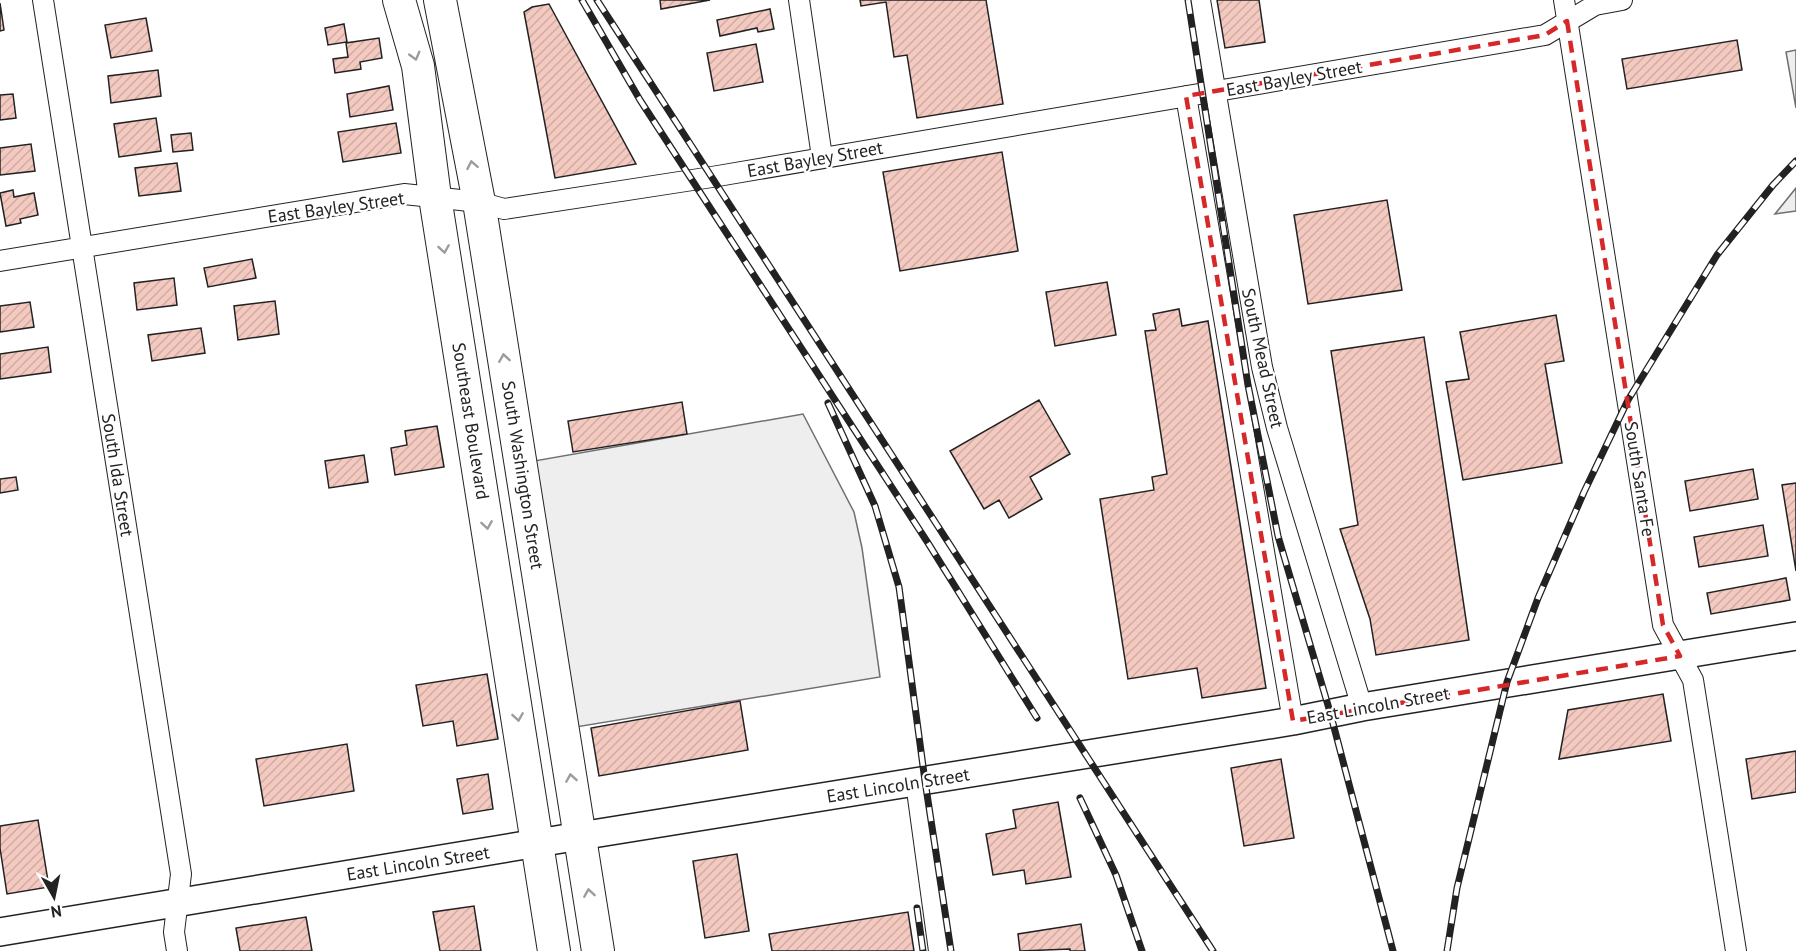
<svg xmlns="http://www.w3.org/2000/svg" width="1796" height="951" font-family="'PT Sans',sans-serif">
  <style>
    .grass { fill: #eee; stroke: #6f6f6f; stroke-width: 1.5 }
    .building { fill: url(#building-hatch); stroke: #222; stroke-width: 1.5 }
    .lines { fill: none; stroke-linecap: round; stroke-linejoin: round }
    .street-casing { stroke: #222; stroke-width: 22 }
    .secondary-casing { stroke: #222; stroke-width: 30 }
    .primary-casing { stroke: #222; stroke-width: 34 }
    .street { stroke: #fff; stroke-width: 20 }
    .secondary { stroke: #fff; stroke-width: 27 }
    .primary { stroke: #fff; stroke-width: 32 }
    .rail-casing { stroke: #222; stroke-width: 7 }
    .rail { stroke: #fff; stroke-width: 4.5; stroke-dasharray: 14; stroke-linecap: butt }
    .oneway { stroke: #9c9c9c }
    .marked { fill: none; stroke: #d62828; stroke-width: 4.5; stroke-dasharray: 12 8; stroke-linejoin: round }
    .labels { text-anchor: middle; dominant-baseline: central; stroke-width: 4.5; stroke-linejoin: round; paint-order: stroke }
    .street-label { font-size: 18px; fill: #222; stroke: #fff }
  </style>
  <defs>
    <pattern id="building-hatch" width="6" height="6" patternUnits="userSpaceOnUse" patternTransform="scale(1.5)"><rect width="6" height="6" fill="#f3c9c0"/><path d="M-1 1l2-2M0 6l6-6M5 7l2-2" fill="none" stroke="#d0aca5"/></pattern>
  </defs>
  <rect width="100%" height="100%" fill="#fff"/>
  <!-- grass -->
  <path class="grass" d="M1796 50V108L1786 52Z
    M1796 188V211L1775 214Z
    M803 414 854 512 862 548 880 677 576 727 534 461Z"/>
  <!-- building -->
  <path class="building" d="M660 0H710L661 9Z
    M860 0H986L1003 104 917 118 907 55 894 57 886 2 861 6Z
    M1217 0H1259L1265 42 1225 48Z
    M0 3 4 30 0 31Z
    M549 4 636 164 555 178 524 12 532 7Z
    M770 9 774 29 758 32 757 28 720 36 717 20Z
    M146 18 152 51 111 58 105 25Z
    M344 24 347 42 328 45 325 28Z
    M379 38 382 58 360 62 361 69 335 73 333 59 348 57 346 43Z
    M1737 40 1742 70 1627 89 1622 59Z
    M756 44 763 82 714 91 707 53Z
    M158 70 161 96 111 103 108 76Z
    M389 86 393 110 350 117 347 94Z
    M13 94 16 118 0 120V95Z
    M156 118 161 151 119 157 114 124Z
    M396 123 401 153 343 162 338 132Z
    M191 133 193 150 173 152 171 135Z
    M31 144 35 171 0 175V148Z
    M1002 152 1018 251 900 271 883 172Z
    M177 163 181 191 139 196 135 168Z
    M13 190 14 197 34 193 38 215 20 219 21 223 6 226 0 193Z
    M1387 200 1402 290 1308 304 1294 215Z
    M252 259 256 278 208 287 204 268Z
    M174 278 177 305 137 310 134 283Z
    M1107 282 1116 335 1055 346 1046 292Z
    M275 301 279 334 238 340 234 306Z
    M30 302 34 327 0 332V306Z
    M1179 309 1182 326 1208 321 1266 688 1202 698 1197 668 1128 679 1100 499 1154 490 1152 477 1167 474 1145 331 1156 330 1153 314Z
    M1556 315 1564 361 1545 364 1562 463 1463 480 1446 382 1469 379 1460 332Z
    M201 328 205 353 152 361 148 335Z
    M1424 337 1469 640 1376 655 1370 619 1340 529 1358 525 1331 351Z
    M48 347 51 372 0 379V354Z
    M1039 400 1070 454 1030 477 1042 499 1009 518 999 500 984 509 950 451Z
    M682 402 687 434 573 452 568 421Z
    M437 426 444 467 395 475 391 448 407 445 405 431Z
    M364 455 368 482 329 488 325 461Z
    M1753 469 1758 499 1690 511 1685 481Z
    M16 477 18 490 0 493V479Z
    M1796 483V571L1782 485Z
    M1763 525 1768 556 1699 567 1694 537Z
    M1786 578 1790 600 1711 614 1707 593Z
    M487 674 498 739 457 746 453 721 423 726 416 685Z
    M1663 694 1671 741 1559 759 1568 710Z
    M740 701 748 750 599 776 591 728Z
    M347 744 354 791 264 806 256 759Z
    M1796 751V792L1752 799 1746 759Z
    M1281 759 1294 838 1244 846 1231 768Z
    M488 774 493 809 463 814 457 779Z
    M1058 802 1071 877 1026 884 1024 870 993 875 986 834 1016 828 1013 810Z
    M38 820 49 887 7 894 0 848V826Z
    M737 854 749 931 705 938 693 861Z
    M474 906 481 951H440L433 912Z
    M908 912 914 951H772L769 934Z
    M306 917 312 951H240L236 928Z
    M1081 924 1085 951H1070V949L1020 951 1018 934Z"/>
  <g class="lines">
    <!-- street casing -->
    <g class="street-casing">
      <path id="street" d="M43 0 181 874 174 932 177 951
        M799 0 822 157
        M1200 0 1262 367 1277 428 1362 707
        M1564 0 1663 625 1693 680 1736 951
        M1186 96 1293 721
        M0 261 404 194 479 202 504 209 712 177 1545 35 1595 5 1622 0
        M916 783 939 951"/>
    </g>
    <!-- secondary casing -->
    <g class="secondary-casing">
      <path id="secondary" d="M0 932 580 836 1293 721 1362 707 1796 636"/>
    </g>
    <!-- primary casing -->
    <g class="primary-casing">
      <path id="primary" d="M399 0 418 66 435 197 554 951
        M440 0 479 202 598 951"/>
    </g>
    <!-- street -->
    <use href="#street" class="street"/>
    <!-- secondary -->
    <use href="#secondary" class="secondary"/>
    <!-- primary -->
    <use href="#primary" class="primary"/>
    <!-- rail casing -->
    <g class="rail-casing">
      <path id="rail" d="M582 0 640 100 928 543 1037 718
        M597 0 1213 951
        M1188 0 1248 385 1278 536 1330 712 1393 951
        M828 403 875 506 899 587 925 781 951 951
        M1080 798 1116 875 1142 951
        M917 908 923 951
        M1447 951 1457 888 1507 682 1538 598 1584 492 1628 400 1717 255 1773 185 1796 161"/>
    </g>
    <!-- rail -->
    <use href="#rail" class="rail"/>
  </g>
  <!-- one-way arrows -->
  <defs><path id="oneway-chevron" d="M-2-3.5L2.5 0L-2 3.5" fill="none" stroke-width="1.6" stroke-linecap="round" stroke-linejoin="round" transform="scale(1.5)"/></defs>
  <g class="oneway">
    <use href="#oneway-chevron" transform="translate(415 56) rotate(75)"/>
    <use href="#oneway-chevron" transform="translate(472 165) rotate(-101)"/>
    <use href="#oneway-chevron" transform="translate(444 249) rotate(81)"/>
    <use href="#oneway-chevron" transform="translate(504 358) rotate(-99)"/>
    <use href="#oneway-chevron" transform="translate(487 525) rotate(81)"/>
    <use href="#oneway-chevron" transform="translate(518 717) rotate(81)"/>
    <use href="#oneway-chevron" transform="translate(571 778) rotate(-99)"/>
    <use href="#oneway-chevron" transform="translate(589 893) rotate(-99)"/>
  </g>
  <!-- marked area -->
  <path class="marked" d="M1567 21 1663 625 1680 656 1293 721 1186 96 1545 35Z"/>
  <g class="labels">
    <!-- street labels -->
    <g class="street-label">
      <text transform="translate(1294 78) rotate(-10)">East Bayley Street</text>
      <text transform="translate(815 159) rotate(-10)">East Bayley Street</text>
      <text transform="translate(336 207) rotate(-8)">East Bayley Street</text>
      <text transform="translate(1263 358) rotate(78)">South Mead Street</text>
      <text transform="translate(471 421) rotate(81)">Southeast Boulevard</text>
      <text transform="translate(118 475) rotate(81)">South Ida Street</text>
      <text transform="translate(523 475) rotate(81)">South Washington Street</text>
      <text transform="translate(1640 479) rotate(81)">South Santa Fe</text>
      <text transform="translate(1378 705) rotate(-10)">East Lincoln Street</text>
      <text transform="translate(898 785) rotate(-9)">East Lincoln Street</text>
      <text transform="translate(418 863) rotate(-9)">East Lincoln Street</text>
    </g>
  </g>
  <!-- north arrow -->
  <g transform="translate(54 897) rotate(171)" stroke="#ffffff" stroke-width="4.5" paint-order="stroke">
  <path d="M0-4.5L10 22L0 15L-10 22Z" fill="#222222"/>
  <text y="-9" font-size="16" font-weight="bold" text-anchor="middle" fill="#222222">N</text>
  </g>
</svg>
